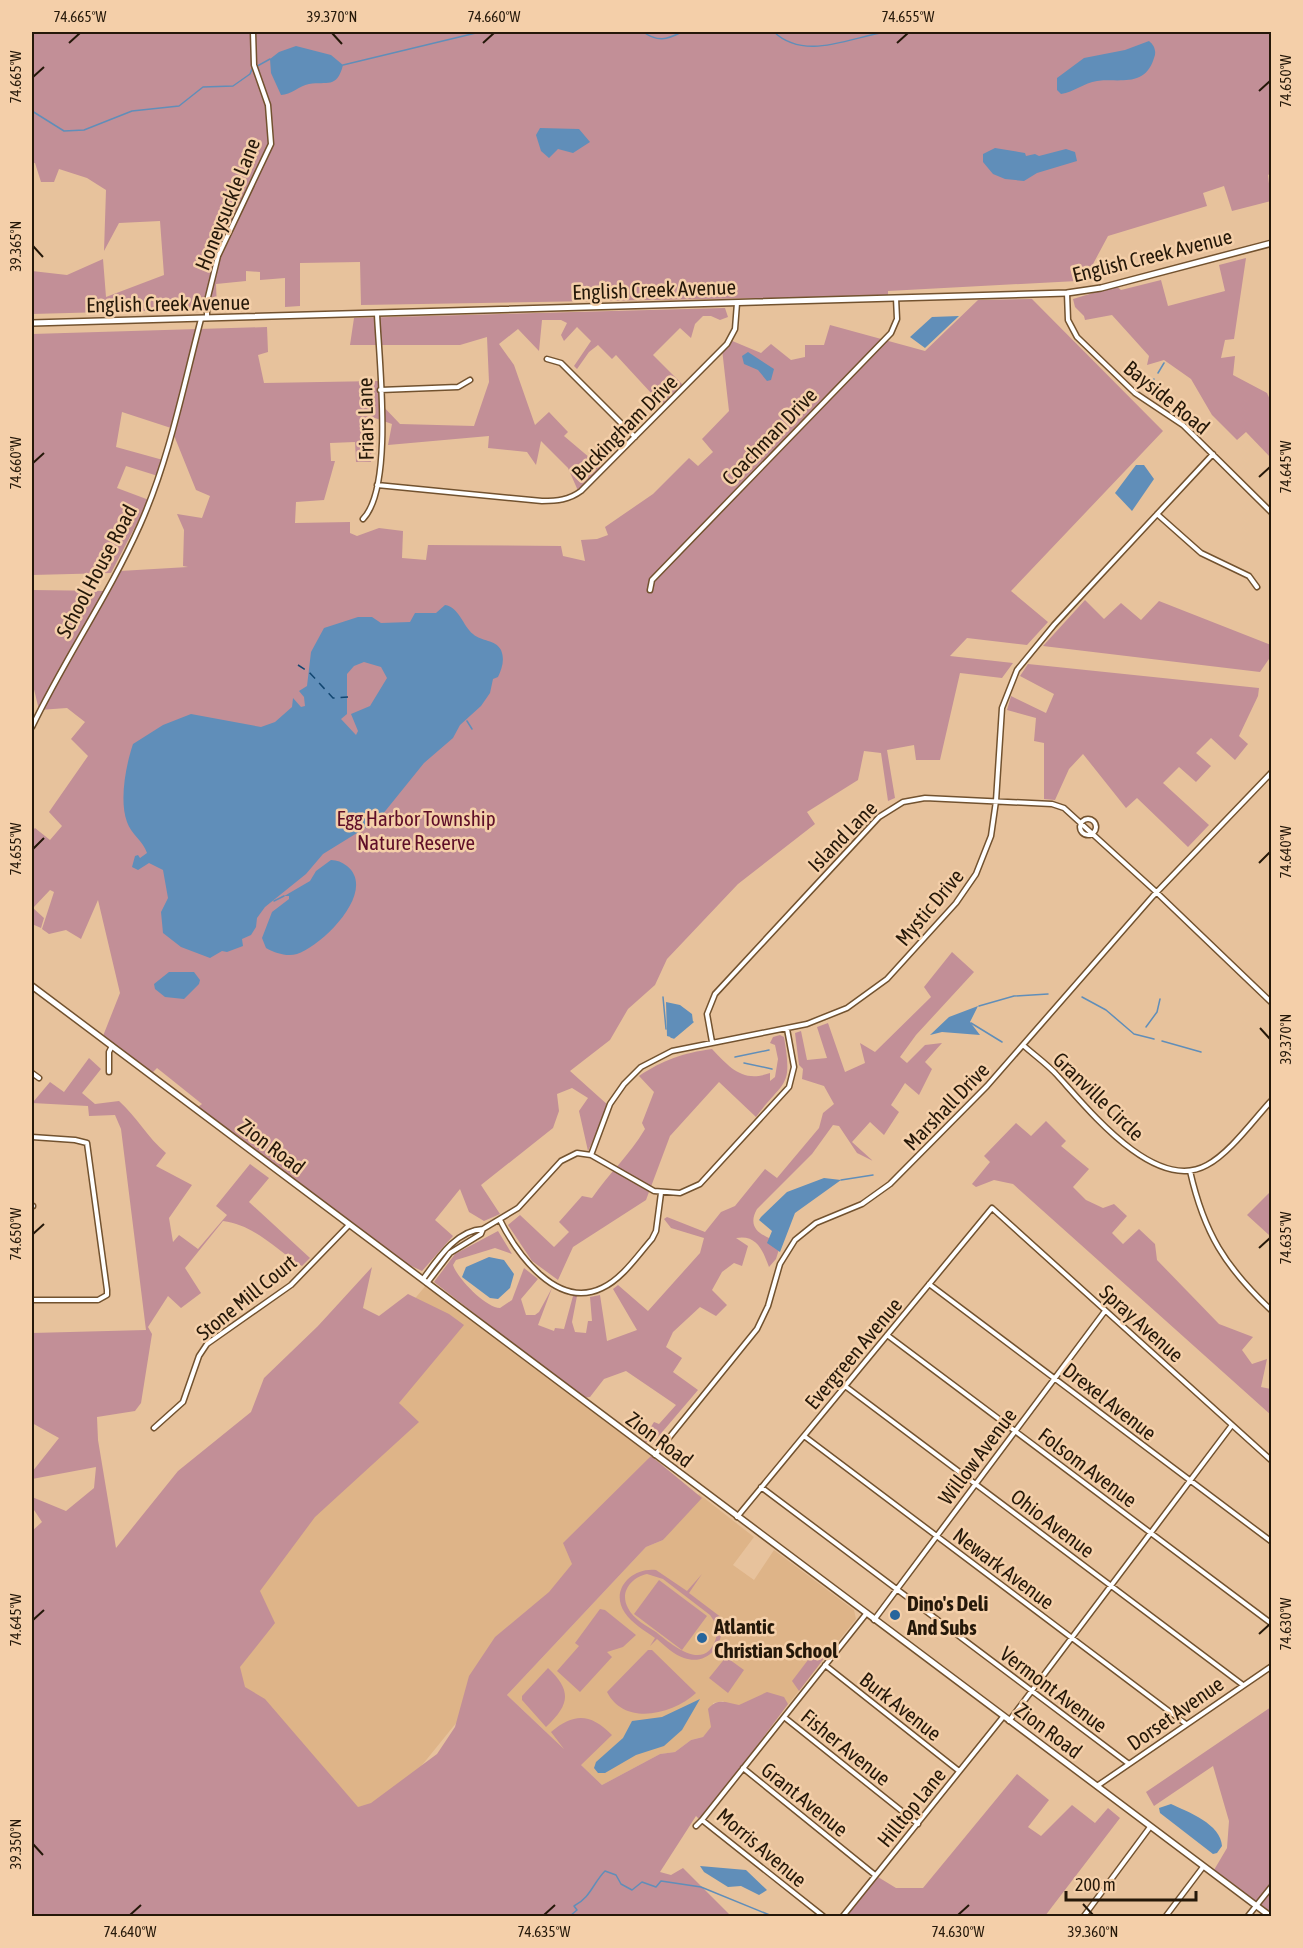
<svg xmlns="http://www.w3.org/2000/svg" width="1303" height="1948" font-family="'Asap Condensed',sans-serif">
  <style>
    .built { fill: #deb488 }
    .green { fill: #c28f97; fill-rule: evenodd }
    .water { fill: #608eb9; fill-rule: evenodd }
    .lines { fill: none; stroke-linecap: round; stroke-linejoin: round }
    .stream { stroke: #608eb9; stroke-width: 1.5 }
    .ferry { stroke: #124671; stroke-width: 1.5; stroke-dasharray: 8 6; stroke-linecap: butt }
    .street-casing { stroke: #72522f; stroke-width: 7 }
    .secondary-casing { stroke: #72522f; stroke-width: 8 }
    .street { stroke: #fff; stroke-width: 4 }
    .secondary { stroke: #fff; stroke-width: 5 }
    .ticks { fill: none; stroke: #251809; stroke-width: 2 }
    .poi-dot { fill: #26659c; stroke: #f4cfa9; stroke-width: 2 }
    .labels { text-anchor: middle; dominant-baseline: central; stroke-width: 5; stroke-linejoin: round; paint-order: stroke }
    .street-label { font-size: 21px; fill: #251809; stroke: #f4cfa9 }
    .park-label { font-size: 21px; fill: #5e0e28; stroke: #f4cfa9 }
    .poi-label { font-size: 21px; font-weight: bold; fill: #251809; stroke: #f4cfa9; text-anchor: start }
    .neatline { fill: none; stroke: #251809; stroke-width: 2 }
    .ticks-label { font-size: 15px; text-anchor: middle; fill: #251809 }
  </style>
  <rect width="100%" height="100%" fill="#e7c29c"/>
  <!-- built -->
  <path class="built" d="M427 1284 664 1466 300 1916 32 1761Z
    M699 1494 754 1537 733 1565 754 1580 774 1550 854 1610 856 1619 763 1736 723 1701 713 1703 712 1727 703 1737 691 1740 675 1752 660 1754 602 1785 507 1695 646 1547 663 1540Z"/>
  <!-- green -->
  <path class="green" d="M32 32H1271L1272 173 1268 175 1271 201 1232 211 1224 186 1203 193 1207 206 1108 236 1085 279 1077 281 888 291V296L361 305 360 262 300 263V306L285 307V278L260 280V272L246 271V281L216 284 217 309 32 314V271L67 275 103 259 106 297 164 275 160 221 119 223 104 251 106 190 87 178 59 169 54 182H41L35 163H32Z
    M1246 258 1234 339 1225 340 1221 358 1235 356 1233 375 1267 393 1271 402V458L1246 432 1237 440 1212 415 1191 379 1164 360 1147 365 1149 356 1112 315 1085 320 1084 316 1075 307 1073 299 1116 286 1121 290 1161 280 1168 306 1225 291 1219 265Z
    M1032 299 1163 431 1011 591 1048 622 1027 645 967 638 950 656 1013 663 1002 678 960 673 940 760H916L914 745 887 750 895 798 888 801 881 753 864 751 858 780 807 812 815 824 738 884 667 959 655 985 628 1009 610 1040 570 1071 609 1106 588 1151 579 1111 588 1098 572 1088 557 1094 559 1111 553 1128 481 1185 500 1214 484 1221 469 1212 460 1189 435 1220 453 1236 422 1271 405 1263 198 1107 202 1104 157 1068 152 1073 103 1036 120 993 98 900 81 939 66 930 49 934 42 929 54 892 50 890 33 908 44 918 41 928 32 924V831L35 828 50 840 62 826 49 812 88 756 71 739 85 722 67 708 39 710 32 681V590L108 591 120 571 188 567 183 566 184 530 177 514 202 518 210 496 196 490 171 428 122 412 116 447 163 460 158 476 126 466 117 488 149 500 111 573 32 575V334L267 327 268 352 258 355 264 383 378 381 379 402 400 424 474 426 489 382 487 337 460 345H350L354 318 725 308 728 317 720 320 711 316H703L695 324 691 338 680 328 653 355 683 385 663 406 616 355 612 359 598 345 589 352 577 369 574 366 591 341 577 327 564 341 561 335 567 323 561 320H542L539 351 518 329 499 344 514 365 535 425 549 412 568 432 564 436 603 469 579 493 568 468 541 441 536 465 527 452 488 448 489 436 388 445 392 424 372 417 371 462H356L355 442 330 443 331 461H335L324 500 296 502 295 523 350 522V533L357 536 379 528 403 531 402 558 426 560 428 545 561 546 563 556 585 561 581 540 597 539 608 535 605 527 653 494 689 458 698 466 713 452 702 439 729 411 722 349 730 340 761 353 771 344 791 360 805 357V345H824L830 325 925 351 978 300Z
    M1085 600 1104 619 1121 603 1141 620 1159 601 1271 645V656L1260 672 1043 646Z
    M1028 664 1259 688 1258 696 1239 736 1248 744 1235 760 1211 738 1196 753 1211 766 1196 782 1179 767 1163 783 1209 825 1188 847 1137 798 1126 808 1083 754 1069 769 1055 800 1044 799V743L1034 741 1036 718 1007 710 1011 696 1046 713 1054 694 1020 676Z
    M952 952 974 972 916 1035 900 1057 907 1063 925 1045 942 1043 925 1062 932 1069 919 1095 905 1083 891 1105 899 1112 884 1135 870 1122 852 1142 873 1161 857 1153 839 1126 833 1125 812 1154 757 1209C745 1230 765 1237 781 1243L776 1259 769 1267C763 1251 757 1234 736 1238L748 1246 742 1266 734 1263 722 1272 712 1290 727 1305 716 1316 700 1307 673 1332 666 1347 682 1358 673 1372 698 1390 652 1444 642 1441 654 1422 659 1424 676 1405 626 1371 604 1379 590 1397 583 1398 434 1282 455 1254 498 1231 512 1254 495 1248 456 1260 453 1265C457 1278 486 1308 500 1308L512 1300 524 1268 538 1279 521 1299 526 1315H535L539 1312 552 1288 538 1325 554 1331 555 1328 564 1329 573 1296H577L572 1322 575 1332 586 1333 588 1321H592L590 1297 600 1295 607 1341 637 1330 613 1289 618 1285 648 1311 700 1253 704 1238 671 1228 664 1219 667 1217 705 1232 721 1212 735 1206 765 1169 777 1178 819 1128 823 1113 834 1104 824 1086 802 1079 803 1069 799 1065 795 1033 801 1031 807 1060 827 1058 817 1027 828 1023 845 1072 865 1063 860 1043 875 1052 931 997 924 987Z
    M780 1035 784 1037C793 1090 784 1079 756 1117L719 1082 670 1136 646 1200 573 1247 558 1280 532 1261 508 1225 520 1215 554 1247 569 1232 559 1222 582 1196 592 1198C610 1172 629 1156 645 1129L642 1123 654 1092 639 1076C663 1060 683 1053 712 1049 730 1068 743 1083 770 1073V1081L775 1077 778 1059 775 1045 770 1043 773 1037Z
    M89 1058 101 1069 82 1093 95 1104 119 1101C137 1117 147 1137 166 1153L156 1166 192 1185 169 1218 173 1242 179 1235 198 1249 227 1215 216 1206 250 1164 269 1178 249 1202 310 1258 302 1266C276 1250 255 1225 223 1221L185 1268 201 1293 181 1308 168 1296 148 1327 152 1334 141 1403 135 1411 97 1417 98 1440 116 1548 178 1471 251 1412 264 1378 318 1326 372 1267 363 1308 379 1316 408 1294 449 1314 464 1325 399 1403 419 1422 315 1517 260 1591 275 1623 240 1667 245 1687 265 1699 358 1807 371 1803 437 1754 455 1727 469 1676 495 1637 549 1592 572 1564 563 1543 651 1456 702 1498 663 1540 646 1547 507 1695 564 1749 551 1732C574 1713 590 1713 612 1735L581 1765 602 1785 660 1754 675 1752 691 1740 703 1737 711 1727 708 1709C718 1697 727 1703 739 1705L767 1692 784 1697 788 1704 701 1821 696 1816 660 1872 671 1875 683 1868 731 1916H32V1531L42 1522 32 1507V1497L66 1511 94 1488 96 1467 32 1479V1472L59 1438 32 1423V1333L146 1330 121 1129 115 1115 89 1116 88 1106 32 1103V1100L34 1101 50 1082 64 1092Z
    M1046 1121 1066 1141 1061 1146 1089 1169 1073 1187 1086 1200 1103 1208 1114 1204 1127 1216 1112 1233 1123 1244 1139 1229 1155 1244 1157 1260 1219 1324 1253 1337 1242 1350 1252 1364 1267 1359 1261 1387 1271 1389V1415L1013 1184 994 1180 976 1187 972 1184 990 1162 984 1156 1016 1123 1031 1136Z
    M1271 1191V1231L1269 1235 1247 1215Z
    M656 1570 687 1591 702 1574 689 1593 726 1621 723 1625 721 1623C725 1645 707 1666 684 1658 674 1655 665 1646 657 1639L650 1646 655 1638C645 1631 632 1623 625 1613 609 1590 632 1567 656 1570ZM647 1574 663 1579 710 1615 716 1624 717 1634C708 1675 673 1646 656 1632 647 1626 633 1619 628 1608 619 1592 632 1577 647 1574Z
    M659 1580 707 1616 682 1650 634 1614Z
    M600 1609 605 1610 636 1635 623 1647 607 1652 612 1657 580 1692 557 1671 579 1646 575 1643Z
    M648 1650H652L696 1693C673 1714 625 1727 607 1692Z
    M811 1656 825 1657 799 1691 792 1681Z
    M726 1657 744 1670 728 1693 709 1678Z
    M548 1668C572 1691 570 1704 546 1727L522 1700V1696Z
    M1271 1707V1913L1214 1870 1227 1848 1229 1821 1213 1766 1154 1806 1146 1792Z
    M1017 1774 1049 1800 1028 1827 1041 1836 1072 1805 1095 1823 1108 1808 1120 1818 1045 1916H843L878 1877 896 1888H923Z"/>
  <!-- water -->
  <path class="water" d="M1149 41C1154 45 1157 51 1154 58 1145 88 1119 78 1097 81 1084 83 1074 92 1061 94L1057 90V78L1084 58 1125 50Z
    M296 46 331 55 343 65C337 89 327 81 309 84 299 86 291 95 281 95L271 73 270 59 279 52Z
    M540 128 579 129 590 142 573 153 558 149 549 158 541 151 536 135Z
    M995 148 1025 153 1026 156 1035 154 1039 156 1066 149 1075 152 1077 161 1037 173 1024 181 1005 179 993 174 983 162V154Z
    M959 316 925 348 910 337 932 317Z
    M748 352 774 369 771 380 767 381 758 370 744 364 742 356Z
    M1136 465H1144L1154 479 1132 511 1115 493Z
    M445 605C459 607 463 626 473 634 482 642 495 639 501 650 505 660 502 668 498 677L493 679 490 693 481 706 460 725 453 738 424 763 378 820 323 854 306 874 265 907 257 918 256 927 251 935 242 939 243 946 227 952 222 951 210 958 181 947 163 933 161 912 168 898 163 870 149 863 138 870 132 867 135 856 138 855 140 858 147 853C143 841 131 834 127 822 119 800 126 765 133 744L163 725 191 714 261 727 275 722 292 707 293 698 301 707 305 706 304 697 299 691 307 686 311 652 324 628 358 617H372L381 623 410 622 415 613H436ZM364 662 381 667 387 678 370 706 351 714 358 731 356 735 341 719 347 714V674L354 666Z
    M331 860C337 860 342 862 347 866 378 891 322 946 297 954 287 957 275 953 266 948L262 938 272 912 289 899V896H284L286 895 310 881 316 871Z
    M169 972H194L200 980 199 984 184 999 165 997 155 989 154 984Z
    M666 1002 680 1005 692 1014 693 1022 674 1038 667 1036Z
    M978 1006 970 1022 980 1035 942 1032 930 1035 949 1017Z
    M824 1178 841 1180 795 1213 780 1252 767 1243 772 1231 759 1220 761 1217 787 1192Z
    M489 1257 504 1260 514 1274 510 1288 498 1299 490 1298 462 1277 466 1267Z
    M700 1699 682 1730 664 1746 636 1755 605 1773H598L594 1768 596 1762 623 1738 632 1721 662 1717Z
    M1171 1804C1188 1812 1221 1824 1222 1846L1217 1853 1213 1854 1160 1813 1159 1808Z
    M700 1866 746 1870 767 1890 759 1895 741 1886 728 1887 704 1872Z"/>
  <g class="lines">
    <!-- stream -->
    <path class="stream" d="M643 32C658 42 666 40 682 32
      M774 32C805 61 849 38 885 32
      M343 65 480 32
      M32 111 64 131 84 130 132 111 179 106 203 87 233 86 250 74 252 69 270 59
      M1158 373 1164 363
      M1150 385 1154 379
      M467 721 472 729
      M274 901 284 896
      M663 997 666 1029
      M1082 997 1106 1010 1134 1034 1154 1039
      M979 1006 1014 996 1048 994
      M971 1023 1002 1042
      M1146 1027 1157 1012 1160 999
      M671 1037 674 1038 693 1022
      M1162 1041 1201 1052
      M735 1057 769 1050
      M744 1063 772 1069
      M841 1180 873 1175
      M570 1916 577 1910 574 1906C591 1897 593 1883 605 1871L616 1875 621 1884 632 1890 642 1882 656 1887 661 1881 701 1887 772 1916"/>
    <!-- ferry -->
    <path class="ferry" d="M298 665 309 672 333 698 348 697"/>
    <!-- street casing -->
    <g class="street-casing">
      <path id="street" d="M1067 293 1068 320 1077 337 1135 393 1183 425 1272 513
        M207 318V301L218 256 271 144 268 105 254 65 253 32
        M547 359 561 363 635 437
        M380 390 458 387 470 380
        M377 485 542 501C557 501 569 500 581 491L727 344 735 329 737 303
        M1157 514 1201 553 1249 576 1257 587
        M363 519C394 487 379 361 377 314
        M650 590 652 580 891 333 897 319 896 298
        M32 727C65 658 109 595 140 525 169 460 183 388 201 319
        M1080 827a8 8 0 1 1 16 0a8 8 0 1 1-16 0Z
        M712 1042 707 1014 715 994 879 817 903 802 925 798 1052 804 1064 808 1153 889 1272 1003
        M1023 1045C1034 1055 1047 1064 1057 1075 1088 1109 1155 1194 1207 1165 1230 1153 1254 1119 1272 1100
        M109 1072V1052L112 1046
        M32 1073 39 1078
        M32 1137 75 1140 87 1143 107 1290V1295L98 1300H32
        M591 1155 610 1104 624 1084 641 1067 672 1051 807 1024 847 1008 887 979 956 903 976 874 991 836 996 801 1002 708 1017 670 1054 625 1213 454
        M1190 1171C1204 1233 1225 1267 1272 1311
        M32 1206H33
        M500 1220C517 1254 557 1310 602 1288 622 1279 638 1255 652 1239L656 1231 661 1193
        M483 1229 518 1208 561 1161 577 1153 591 1155 654 1191 680 1193 700 1184 789 1087 794 1067 787 1029
        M423 1279C437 1260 456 1230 483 1229L481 1234 450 1253 427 1283
        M929 1284 1272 1542
        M887 1335 1272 1624
        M845 1386 1243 1685
        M154 1428 183 1402 199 1356 207 1344 291 1285 349 1225
        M804 1436 1186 1724
        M655 1455 757 1329 768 1306 780 1264 795 1240 816 1223 862 1204 890 1184 987 1086 1153 896 1272 772
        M761 1487 1129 1764
        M737 1517 992 1208 1272 1461
        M874 1620 1105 1311
        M825 1665 959 1771
        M784 1717 918 1824
        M1009 1721 1232 1425
        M743 1768 875 1875
        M1097 1786 1272 1666
        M696 1826 702 1820
        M823 1916 702 1820 866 1614
        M843 1916 1003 1717
        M1084 1916 1150 1827
        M1166 1916 1203 1867
        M1248 1916 1272 1886"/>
    </g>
    <!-- secondary casing -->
    <g class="secondary-casing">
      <path id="secondary" d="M32 323 1067 293 1101 288 1272 243
        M32 986 1270 1916"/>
    </g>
    <!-- street -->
    <use href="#street" class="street"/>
    <!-- secondary -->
    <use href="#secondary" class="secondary"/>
  </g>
  <!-- ticks -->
  <path class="ticks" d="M332 33 342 44M69 43 80 33M483 43 494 33M897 43 908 33M33 77 44 67M1259 91 1270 81M33 246 43 257M33 463 44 453M1259 477 1270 467M33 849 44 838M1259 863 1270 852M1260 1028 1270 1039M33 1234 44 1224M1259 1248 1270 1238M33 1620 44 1610M1259 1634 1270 1624M33 1844 43 1855M1083 1904 1093 1915M130 1915 141 1905M544 1915 555 1905M958 1915 969 1905"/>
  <!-- markers -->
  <g class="poi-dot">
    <circle cx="895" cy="1615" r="6"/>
    <circle cx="702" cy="1638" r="6"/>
  </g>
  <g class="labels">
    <!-- street labels -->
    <g class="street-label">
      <text transform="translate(227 204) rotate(-68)">Honeysuckle Lane</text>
      <text transform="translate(1152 255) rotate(-14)">English Creek Avenue</text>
      <text transform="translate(654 289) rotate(-2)">English Creek Avenue</text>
      <text transform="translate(168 303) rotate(-1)">English Creek Avenue</text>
      <text transform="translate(1167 397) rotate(39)">Bayside Road</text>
      <text transform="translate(365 419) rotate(-91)">Friars Lane</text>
      <text transform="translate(624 427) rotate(-45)">Buckingham Drive</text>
      <text transform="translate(769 436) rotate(-46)">Coachman Drive</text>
      <text transform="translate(96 571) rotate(-62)">School House Road</text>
      <text transform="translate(842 836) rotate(-46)">Island Lane</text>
      <text transform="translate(929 907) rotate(-50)">Mystic Drive</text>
      <text transform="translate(1099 1096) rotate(44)">Granville Circle</text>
      <text transform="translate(946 1106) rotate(-46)">Marshall Drive</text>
      <text transform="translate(272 1146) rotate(37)">Zion Road</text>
      <text transform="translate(246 1297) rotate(-39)">Stone Mill Court</text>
      <text transform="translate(1142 1323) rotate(42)">Spray Avenue</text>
      <text transform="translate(853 1353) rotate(-50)">Evergreen Avenue</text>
      <text transform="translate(1110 1401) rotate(38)">Drexel Avenue</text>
      <text transform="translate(660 1439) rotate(37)">Zion Road</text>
      <text transform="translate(977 1456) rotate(-53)">Willow Avenue</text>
      <text transform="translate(1088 1467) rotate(37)">Folsom Avenue</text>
      <text transform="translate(1053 1523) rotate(37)">Ohio Avenue</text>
      <text transform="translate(1004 1568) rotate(37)">Newark Avenue</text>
      <text transform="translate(1054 1689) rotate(37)">Vermont Avenue</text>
      <text transform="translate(901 1706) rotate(38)">Burk Avenue</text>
      <text transform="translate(1175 1713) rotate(-35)">Dorset Avenue</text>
      <text transform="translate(1049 1730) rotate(37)">Zion Road</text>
      <text transform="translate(846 1747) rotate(39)">Fisher Avenue</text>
      <text transform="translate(805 1799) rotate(39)">Grant Avenue</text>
      <text transform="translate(911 1807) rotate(-51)">Hilltop Lane</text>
      <text transform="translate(762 1847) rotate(40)">Morris Avenue</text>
    </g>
    <!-- park labels -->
    <g class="park-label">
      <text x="416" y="818">Egg Harbor Township<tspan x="416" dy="24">Nature Reserve</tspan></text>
    </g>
    <!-- poi labels -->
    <g class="poi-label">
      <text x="907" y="1603">Dino's Deli<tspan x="907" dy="24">And Subs</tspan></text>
      <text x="714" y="1626">Atlantic<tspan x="714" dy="24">Christian School</tspan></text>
    </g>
  </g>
  <!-- border -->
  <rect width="1303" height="1948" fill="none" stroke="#f4cfa9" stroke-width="66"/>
  <!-- scale -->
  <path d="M1066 1891v9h130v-9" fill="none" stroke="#251809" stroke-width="3"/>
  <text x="1075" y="1891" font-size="18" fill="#251809" stroke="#f4cfa9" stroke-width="4.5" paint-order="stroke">200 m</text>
  <rect x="33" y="33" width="1237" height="1882" class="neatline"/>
  <g class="ticks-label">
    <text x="80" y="22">74.665°W</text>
    <text x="332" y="22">39.370°N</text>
    <text x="494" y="22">74.660°W</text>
    <text x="908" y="22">74.655°W</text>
    <text transform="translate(16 77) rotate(-90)" y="5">74.665°W</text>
    <text transform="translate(1286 81) rotate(-90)" y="5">74.650°W</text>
    <text transform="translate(16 246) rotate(-90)" y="5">39.365°N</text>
    <text transform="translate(16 463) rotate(-90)" y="5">74.660°W</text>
    <text transform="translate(1286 467) rotate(-90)" y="5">74.645°W</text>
    <text transform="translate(16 849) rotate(-90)" y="5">74.655°W</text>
    <text transform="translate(1286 852) rotate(-90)" y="5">74.640°W</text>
    <text transform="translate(1286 1039) rotate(-90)" y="5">39.370°N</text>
    <text transform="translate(16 1234) rotate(-90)" y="5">74.650°W</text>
    <text transform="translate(1286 1238) rotate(-90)" y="5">74.635°W</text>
    <text transform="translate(16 1620) rotate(-90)" y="5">74.645°W</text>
    <text transform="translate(1286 1624) rotate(-90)" y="5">74.630°W</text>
    <text transform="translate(16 1844) rotate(-90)" y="5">39.350°N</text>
    <text x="130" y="1937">74.640°W</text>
    <text x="544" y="1937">74.635°W</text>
    <text x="958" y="1937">74.630°W</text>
    <text x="1093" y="1937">39.360°N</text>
  </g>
</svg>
